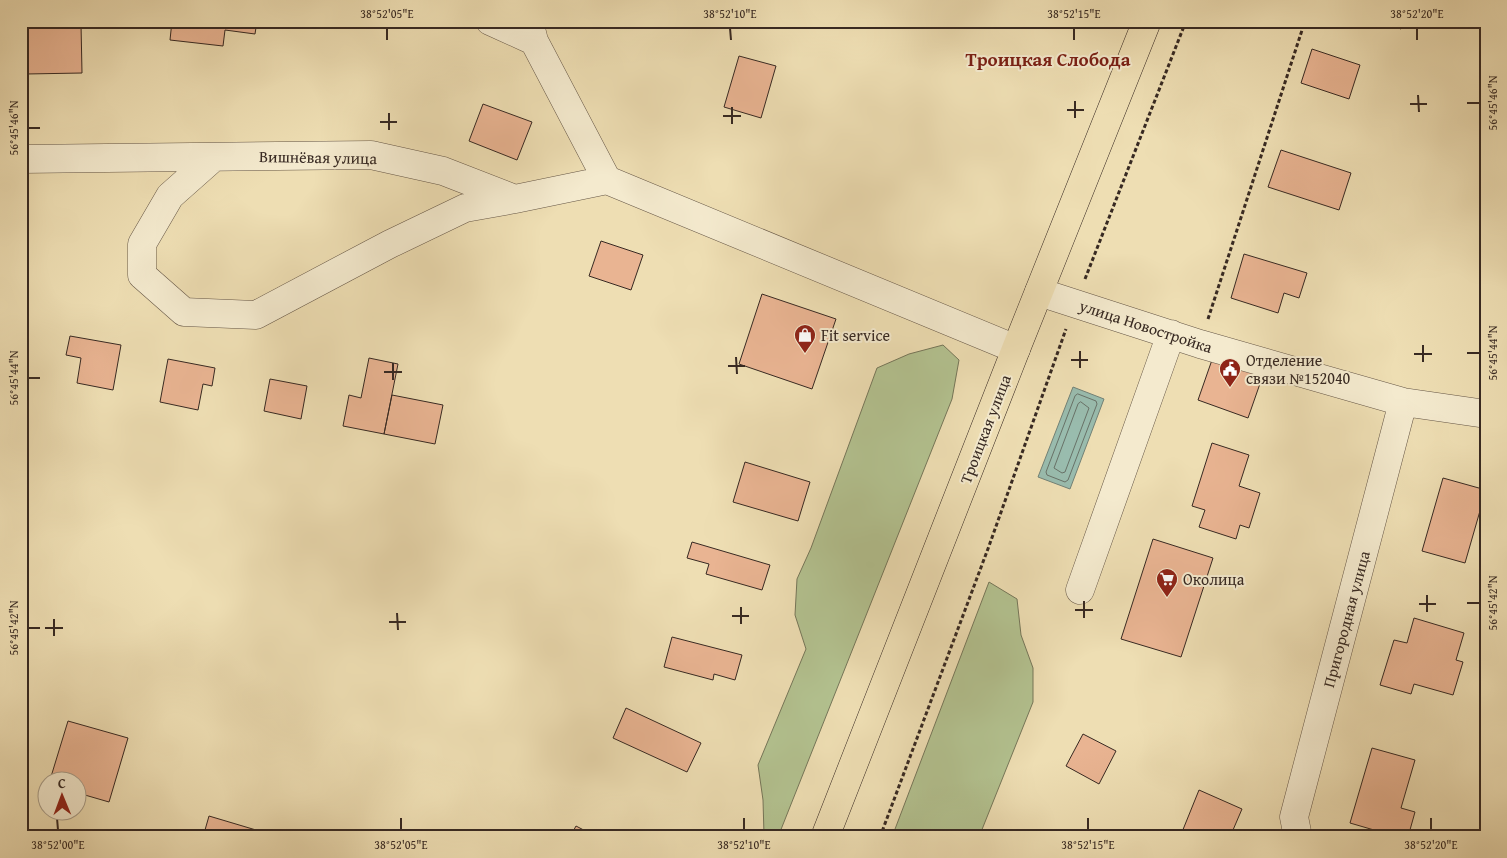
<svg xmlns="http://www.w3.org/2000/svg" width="1507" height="858" font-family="'Gentium Book Plus',serif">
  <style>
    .green { fill: #b3c290; stroke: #757659 }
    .water { fill: #99bcae; stroke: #728176 }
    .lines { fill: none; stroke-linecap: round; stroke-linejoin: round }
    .shore { stroke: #687268; stroke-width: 1 }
    .building { fill: #e9b492; stroke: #372922 }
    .minor-casing { stroke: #655646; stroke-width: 29 }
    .major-casing { stroke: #372922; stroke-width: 29 }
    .path { stroke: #372922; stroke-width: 3; stroke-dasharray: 4 2.5; stroke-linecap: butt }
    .minor { stroke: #f4eace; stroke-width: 28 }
    .major { stroke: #eedeb3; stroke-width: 28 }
    .ticks { fill: none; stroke: #372922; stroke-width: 2 }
    .labels { text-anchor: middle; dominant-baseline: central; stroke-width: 4; stroke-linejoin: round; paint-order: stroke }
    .street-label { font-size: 16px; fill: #372922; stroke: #f4eace }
    .poi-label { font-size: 16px; fill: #372922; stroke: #f4eace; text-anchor: start }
    .quarter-label { font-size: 19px; font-weight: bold; fill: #7a1f14; stroke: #f4eace }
    .neatline { fill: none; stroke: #372922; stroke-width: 2 }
    .ticks-label { font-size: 12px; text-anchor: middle; fill: #372922 }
  </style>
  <rect width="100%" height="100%" fill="#eedeb3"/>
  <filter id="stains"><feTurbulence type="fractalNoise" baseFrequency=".004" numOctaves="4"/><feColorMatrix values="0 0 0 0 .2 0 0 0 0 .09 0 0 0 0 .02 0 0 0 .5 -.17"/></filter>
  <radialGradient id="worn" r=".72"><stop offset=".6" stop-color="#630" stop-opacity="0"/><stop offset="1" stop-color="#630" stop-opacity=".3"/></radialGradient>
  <!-- green -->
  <path class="green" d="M943 345 959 360 952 399 778 837H760L764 835 763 800 758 765 806 649 795 615 797 579 811 548 877 368 909 354Z
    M989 582 1017 599 1021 635 1033 668V702L979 837H892Z"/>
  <!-- water -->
  <path class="water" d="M1073 387 1104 399 1070 489 1038 477Z"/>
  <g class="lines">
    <!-- shore -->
    <path class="shore" d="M1078 394 1096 401 1097 404 1068 480 1065 482 1047 475 1046 472 1075 396Z
      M1081 402 1089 408 1065 472 1062 473 1054 468 1078 404Z"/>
  </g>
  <!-- building -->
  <path class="building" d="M172 21H257L255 34 225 30 223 46 170 40Z
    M1378 21H1403L1401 29Z
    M81 24 82 73 26 74 25 25Z
    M1312 49 1360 65 1349 99 1301 83Z
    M739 56 776 66 761 118 724 107Z
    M483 104 532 122 517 160 469 141Z
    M1281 150 1351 173 1339 210 1268 187Z
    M601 241 643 255 631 290 589 276Z
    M1244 254 1307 273 1299 298 1284 293 1278 313 1231 298Z
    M762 294 836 319 812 389 739 364Z
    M70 336 121 345 113 390 77 383 81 358 66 355Z
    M1213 357 1263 375 1248 418 1198 400Z
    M369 358 398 364 384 434 343 426 349 395 361 398Z
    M168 359 215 368 212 386 203 384 198 410 160 402Z
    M270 379 307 386 301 419 264 411Z
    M392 395 443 405 435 444 384 434Z
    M1212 443 1249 455 1239 486 1260 493 1249 528 1240 525 1236 539 1199 527 1205 510 1192 506Z
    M745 462 810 482 798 521 733 502Z
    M1443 478 1486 490 1465 563 1422 551Z
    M1153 539 1213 558 1181 657 1121 639Z
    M692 542 770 565 762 590 706 574 709 564 687 558Z
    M1414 618 1464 633 1456 660 1463 662 1453 695 1414 684 1411 694 1380 685 1394 640 1407 643Z
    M672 637 742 655 735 680 714 674 713 680 664 667Z
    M626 708 701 743 687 772 613 738Z
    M68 721 128 738 109 802 78 793V780H50Z
    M1083 734 1116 751 1099 784 1066 766Z
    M1372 748 1415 760 1401 808 1415 812 1408 837H1398L1350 823Z
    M1199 790 1242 809 1230 837H1180Z
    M209 816 256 830 254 837H203Z
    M576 826 597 837H570Z
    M622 830 634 837H618Z"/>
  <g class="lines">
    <!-- minor casing -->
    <g class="minor-casing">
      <path id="minor" d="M490 21 534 41
        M529 21 534 41 607 180 1016 349
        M214 157 170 196 142 244V275L184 312 256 315 390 244 465 208 515 199
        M21 159 371 155 443 171 515 199 607 180
        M1039 292 1200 344 1403 402 1486 414
        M1080 590 1171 334
        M1298 837 1294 817 1403 402"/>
    </g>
    <!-- major casing -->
    <g class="major-casing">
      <path id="major" d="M825 837 1016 349 1147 21"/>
    </g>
    <!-- path -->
    <path class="path" d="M1085 279 1186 21
      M1208 319 1305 21
      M880 837 989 546 1066 329"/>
    <!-- minor -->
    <use href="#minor" class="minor"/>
    <!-- major -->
    <use href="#major" class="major"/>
  </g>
  <!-- ticks -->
  <path class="ticks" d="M387 28V40M730 28 731 40M1074 28V40M1417 28V40M1418 95 1419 112M1075 101V118M1467 103H1480M1410 104H1427M732 107V124M1067 110H1084M389 113V130M723 116H741M380 122H397M28 128H40M1423 345V362M1080 351V368M1467 353H1480M1414 354H1432M736 357 737 374M1071 360H1088M393 363V380M728 366H745M384 372H402M28 378H40M1427 595V612M1084 601V618M1467 603H1480M1419 604H1436M741 607V624M1075 610H1093M397 613 398 630M732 616H749M54 619V636M389 622H406M28 628H40M45 628H63M57 818 58 830M401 818V830M744 818V830M1088 818V830M1431 818V830"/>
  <!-- icons -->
  <defs>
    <g id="shop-pin" transform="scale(1.125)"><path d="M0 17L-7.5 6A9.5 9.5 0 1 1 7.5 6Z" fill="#8f2418" stroke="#f4eace"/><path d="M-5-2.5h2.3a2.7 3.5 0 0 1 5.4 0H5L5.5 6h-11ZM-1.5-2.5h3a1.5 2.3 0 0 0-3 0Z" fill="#fff"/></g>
    <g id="civic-pin" transform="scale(1.125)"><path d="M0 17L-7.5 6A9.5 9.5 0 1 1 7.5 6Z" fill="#8f2418" stroke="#f4eace"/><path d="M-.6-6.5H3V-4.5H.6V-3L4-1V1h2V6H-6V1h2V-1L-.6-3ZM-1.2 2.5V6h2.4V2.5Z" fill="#fff"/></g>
    <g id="supermarket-pin" transform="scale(1.125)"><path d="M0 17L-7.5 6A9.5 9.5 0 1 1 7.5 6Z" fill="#8f2418" stroke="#f4eace"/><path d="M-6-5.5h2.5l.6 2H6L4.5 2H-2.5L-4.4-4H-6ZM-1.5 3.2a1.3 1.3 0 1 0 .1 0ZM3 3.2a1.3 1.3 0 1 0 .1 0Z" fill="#fff"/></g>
  </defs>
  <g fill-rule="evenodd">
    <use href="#shop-pin" x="805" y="335"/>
    <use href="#civic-pin" x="1230" y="369"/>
    <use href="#supermarket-pin" x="1167" y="579"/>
  </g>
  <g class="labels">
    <!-- street labels -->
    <g class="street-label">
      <text transform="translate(318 157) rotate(1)">Вишнёвая улица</text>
      <text transform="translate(1146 326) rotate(18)">улица Новостройка</text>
      <text transform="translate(985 429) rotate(-69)">Троицкая улица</text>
      <text transform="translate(1346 619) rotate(-75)">Пригородная улица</text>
    </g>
    <!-- poi labels -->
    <g class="poi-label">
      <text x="821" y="335">Fit service</text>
      <text x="1246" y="360">Отделение<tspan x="1246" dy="18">связи №152040</tspan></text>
      <text x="1183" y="579">Околица</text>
    </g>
    <!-- quarter labels -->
    <g class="quarter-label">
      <text x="1048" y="59">Троицкая Слобода</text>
    </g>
  </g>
  <!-- margin -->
  <rect width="1507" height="858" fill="none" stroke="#eedeb3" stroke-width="55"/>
  <!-- north arrow -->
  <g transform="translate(62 796) rotate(359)"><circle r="24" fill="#f4eace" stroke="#a89d89"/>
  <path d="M0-4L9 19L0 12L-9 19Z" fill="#8f2418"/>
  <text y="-8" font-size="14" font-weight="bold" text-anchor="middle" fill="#372922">С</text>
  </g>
  <rect x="28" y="28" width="1452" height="802" class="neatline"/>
  <g class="ticks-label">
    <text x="387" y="18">38°52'05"E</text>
    <text x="730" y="18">38°52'10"E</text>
    <text x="1074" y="18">38°52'15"E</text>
    <text x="1417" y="18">38°52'20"E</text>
    <text transform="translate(1493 103) rotate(-90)" y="4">56°45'46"N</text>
    <text transform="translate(14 128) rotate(-90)" y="4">56°45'46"N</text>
    <text transform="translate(1493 353) rotate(-90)" y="4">56°45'44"N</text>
    <text transform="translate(14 378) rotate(-90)" y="4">56°45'44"N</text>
    <text transform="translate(1493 603) rotate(-90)" y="4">56°45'42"N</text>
    <text transform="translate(14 628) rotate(-90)" y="4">56°45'42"N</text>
    <text x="58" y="849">38°52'00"E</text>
    <text x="401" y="849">38°52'05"E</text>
    <text x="744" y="849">38°52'10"E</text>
    <text x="1088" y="849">38°52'15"E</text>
    <text x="1431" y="849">38°52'20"E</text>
  </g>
  <rect width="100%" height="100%" filter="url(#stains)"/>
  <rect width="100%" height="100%" fill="url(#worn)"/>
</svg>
